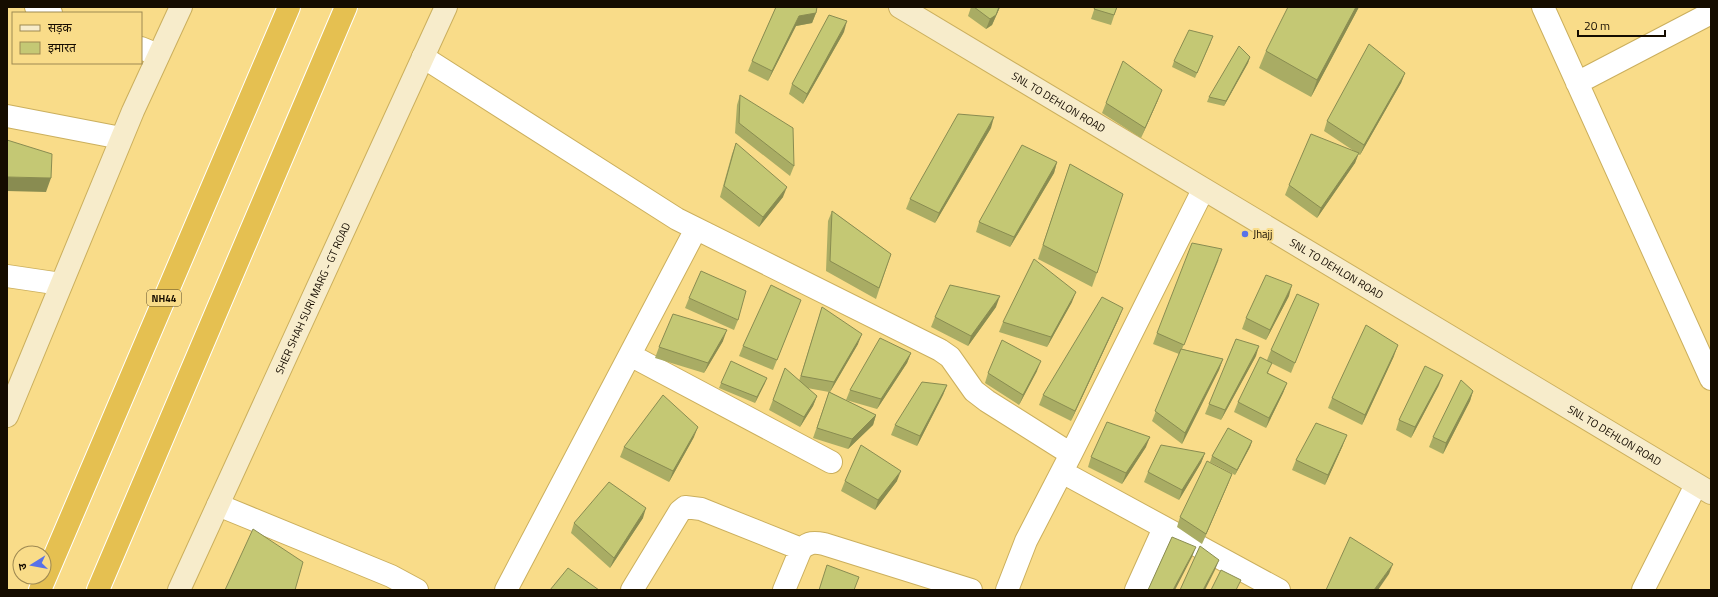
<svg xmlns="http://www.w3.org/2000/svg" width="1718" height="597" font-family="'Titillium Web','Noto Sans Devanagari',sans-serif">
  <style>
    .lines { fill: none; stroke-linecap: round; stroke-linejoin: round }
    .street-casing { stroke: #cbaf5d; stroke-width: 24 }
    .secondary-casing { stroke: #cbaf5d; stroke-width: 24 }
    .highway-casing { stroke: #fff; stroke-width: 24 }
    .street { stroke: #fff; stroke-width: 22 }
    .secondary { stroke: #f7eccb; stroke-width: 22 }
    .highway { stroke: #e5c051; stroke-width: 22 }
    .wall { fill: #a9ac64 }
    .shaded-wall { fill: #898c51 }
    .building { fill: #c4c874; stroke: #898c51 }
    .poi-dot { fill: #5972e8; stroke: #f9dc89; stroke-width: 1.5 }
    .labels { text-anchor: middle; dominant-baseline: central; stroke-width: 4; stroke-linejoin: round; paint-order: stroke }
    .shield { fill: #f9dc89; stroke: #594a29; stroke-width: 1 }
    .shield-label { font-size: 10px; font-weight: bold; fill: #150c00 }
    .street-label { font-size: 11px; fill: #150c00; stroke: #f9dc89 }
    .poi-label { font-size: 11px; fill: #150c00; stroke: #f9dc89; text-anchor: start }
  </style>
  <rect width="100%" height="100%" fill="#f9dc89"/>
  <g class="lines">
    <!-- street casing -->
    <g class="street-casing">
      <path id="street" d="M36 7 51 13
        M1543 7 1711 379
        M141 48 158 55
        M423 57 677 219 940 350 950 357 974 391 987 401 1071 454
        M1577 83 1711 13
        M7 116 121 138
        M7 276 61 284
        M630 355 831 462
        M1062 472 1279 590
        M218 505 391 576 417 590
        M506 590 696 229
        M632 590 680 511 685 507 701 509 801 549
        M784 590 801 549C809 542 814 542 824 544L971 590
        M1007 590 1026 541 1071 454 1203 190
        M1136 590 1164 528
        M1643 590 1696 485"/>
    </g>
    <!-- secondary casing -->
    <g class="secondary-casing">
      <g id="secondary">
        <path id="s1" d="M900 7 1711 493"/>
        <path d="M7 416 133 111 181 7"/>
        <path id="s2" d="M179 590 446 7"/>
      </g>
    </g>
    <!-- highway casing -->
    <g class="highway-casing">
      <path id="highway" d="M40 590 289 7
        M98 590 346 7"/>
    </g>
    <!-- street -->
    <use href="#street" class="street"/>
    <!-- secondary -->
    <use href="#secondary" class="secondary"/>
    <!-- highway -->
    <use href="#highway" class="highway"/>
  </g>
  <!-- wall -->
  <path class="wall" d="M776 7 816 13 812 23 796 26 768 81 748 71 752 61Z
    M971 7H1000L992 25 986 29 968 16Z
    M1095 7H1117L1111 25 1091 19Z
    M1359 7 1311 97 1259 68 1266 51Z
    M844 32 803 104 789 94 792 84Z
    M1211 42 1195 78 1172 67 1174 61Z
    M1250 57 1248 63 1224 106 1207 102 1209 97Z
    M1405 73 1401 83 1360 155 1358 154 1355 163 1317 218 1285 195 1289 185 1354 151 1324 131 1327 121Z
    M740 95 794 166 790 176 735 133 737 105Z
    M1158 100 1141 138 1102 113 1106 103Z
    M991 128 935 223 906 209 910 199Z
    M736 143 783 197 759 227 720 197 732 154Z
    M1057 162 1054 173 1010 247 976 232 979 222Z
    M1070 164 1097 273 1092 287 1038 259Z
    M832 211 891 254 876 299 826 271 828 221Z
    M1219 259 1182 349 1223 359 1219 370 1182 444 1152 421 1179 354 1153 344 1157 333Z
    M1289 296 1266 340 1242 329 1246 318Z
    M689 298 738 320 734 330 685 308Z
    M1072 302 1047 347 999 332 1003 322Z
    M822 307 858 344 830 392H829L876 415 873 425 848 449 813 438 829 392 807 388 817 396 813 406 800 427 769 410 785 368 799 381Z
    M996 307 968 346 931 327 935 317Z
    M797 310 773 370 739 356 743 346Z
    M1315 314 1291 373 1271 363 1268 373 1287 383 1283 393 1266 428 1234 412 1238 402 1267 360 1271 350Z
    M1119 318 1071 421 1039 405 1043 395Z
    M723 341 704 373 655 358 659 347Z
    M911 353 907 363 877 409 846 400 850 390Z
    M1256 356 1221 420 1205 414 1209 404Z
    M1394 356 1362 425 1328 408 1332 398Z
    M1037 371 1019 405 985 383 988 373Z
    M721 383H765L755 403 719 388Z
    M947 385 943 395 917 446 891 435 895 425Z
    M1439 385 1411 438 1396 430 1399 420Z
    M1473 391 1470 401 1443 454 1429 447 1433 437Z
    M694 437 669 482 620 457 624 447Z
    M1252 441 1250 447 1235 475 1210 462 1212 456Z
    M1343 445 1325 485 1292 470 1296 460Z
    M1146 447 1122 484 1088 467 1091 457Z
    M1205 453 1201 463 1179 500 1144 482 1148 472Z
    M1232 474 1228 484 1202 544 1177 527 1180 517Z
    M845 481H897L875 510 841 491Z
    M643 518 610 568 571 533 574 523Z"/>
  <!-- shaded-wall -->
  <path class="shaded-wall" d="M999 7H1000L992 25 986 29 990 19Z
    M1356 7H1359L1311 97 1317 80Z
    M816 13 812 23 796 26 768 81 772 71 799 16Z
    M847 21 844 32 803 104 807 94Z
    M1250 57 1248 63 1224 106 1226 101Z
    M1405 73 1401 83 1360 155 1364 145Z
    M1162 90 1158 100 1141 138 1145 128Z
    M994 117 991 128 935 223 939 213Z
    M1359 153 1355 163 1317 218 1321 208Z
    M1057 162 1054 173 1010 247 1014 237Z
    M7 177 51 178 46 192 7 191Z
    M787 187 783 197 759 227 763 217Z
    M1292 285 1289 296 1266 340 1270 330Z
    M1076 292 1072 302 1047 347 1051 337Z
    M1000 296 996 307 968 346 971 336Z
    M1123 308 1119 318 1071 421 1075 411Z
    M727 330 723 341 704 373 708 363Z
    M862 334 858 344 830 392 834 382Z
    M1398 345 1394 356 1362 425 1365 415Z
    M1259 346 1256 356 1221 420 1225 410Z
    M911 353 907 363 877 409 881 399Z
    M1223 359 1219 370 1182 444 1185 433Z
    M1041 361 1037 371 1019 405 1023 395Z
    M1443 375 1439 385 1411 438 1415 427Z
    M767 378 765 383 755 403 757 397Z
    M1287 383 1283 393 1266 428 1269 418Z
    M947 385 943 395 917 446 920 436Z
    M1473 391 1470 401 1443 454 1446 443Z
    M817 396 813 406 800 427 804 417Z
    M876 415 873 425 848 449 852 439Z
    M698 427 694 437 669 482 673 471Z
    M1347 435 1343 445 1325 485 1328 475Z
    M1150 437 1146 447 1122 484 1126 473Z
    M1252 441 1250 447 1235 475 1237 470Z
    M1205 453 1201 463 1179 500 1182 490Z
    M901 471 897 481 875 510 878 500Z
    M1232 474 1228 484 1202 544 1206 534Z
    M646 508 643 518 610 568 614 558Z
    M1196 547 1192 557 1175 590H1173Z
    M1219 560 1215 570 1205 590H1203Z
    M1393 564 1389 574 1378 590H1374Z"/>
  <!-- building -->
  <path class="building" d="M776 7H817L816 13 799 16 772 71 752 61Z
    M974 7H999L996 15 990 19Z
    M1095 7H1117L1114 15 1094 9Z
    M1288 7H1356L1317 80 1266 51Z
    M829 15 847 21 807 94 792 84Z
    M1189 30 1213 36 1197 73 1174 61Z
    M1369 44 1405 73 1364 145 1327 121Z
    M1239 46 1250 57 1226 101 1209 97Z
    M1123 61 1162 90 1145 128 1106 103Z
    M740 95 793 128 794 166 739 123Z
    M958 114 994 117 939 213 910 199Z
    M1311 134 1359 153 1321 208 1289 185Z
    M7 140 52 154 51 178 7 177Z
    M736 143 787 187 763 217 724 186Z
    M1022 145 1057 162 1014 237 979 222Z
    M1070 164 1123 194 1097 273 1043 245Z
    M832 211 891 254 879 288 830 261Z
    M1192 243 1222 249 1184 345 1157 333Z
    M1034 259 1076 292 1051 337 1003 322Z
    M701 271 746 291 738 320 689 298Z
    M1266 275 1292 285 1270 330 1246 318Z
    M771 285 801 300 777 360 743 346Z
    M950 285 1000 296 971 336 935 317Z
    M1297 294 1319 304 1295 363 1271 350Z
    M1102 297 1123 308 1075 411 1043 395Z
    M822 307 862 334 834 382 801 376Z
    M673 314 727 330 708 363 659 347Z
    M1366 325 1398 345 1365 415 1332 398Z
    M880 338 911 353 881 399 850 390Z
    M1236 339 1259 346 1225 410 1209 404Z
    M1002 340 1041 361 1023 395 988 373Z
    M1181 349 1223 359 1185 433 1155 411Z
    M1260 357 1272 363 1267 373 1287 383 1269 418 1238 402Z
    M731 361 767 378 757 397 721 383Z
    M1425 366 1443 375 1415 427 1399 420Z
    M785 368 817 396 804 417 773 400Z
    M1461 380 1473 391 1446 443 1433 437Z
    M922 382 947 385 920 436 895 425Z
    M829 392 876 415 852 439 817 428Z
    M663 395 698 427 673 471 624 447Z
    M1107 422 1150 437 1126 473 1091 457Z
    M1316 423 1347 435 1328 475 1296 460Z
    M1228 428 1252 441 1237 470 1212 456Z
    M861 445 901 471 878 500 845 481Z
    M1161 445 1205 453 1182 490 1148 472Z
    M1207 461 1232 474 1206 534 1180 517Z
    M609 482 646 508 614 558 574 523Z
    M253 529 303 562 295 590H225Z
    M1172 537 1196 547 1173 590H1148Z
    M1350 537 1393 564 1374 590H1326Z
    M1200 546 1219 560 1203 590H1180Z
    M827 565 859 577 854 590H819Z
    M568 568 599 590H550Z
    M1221 570 1241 580 1236 590H1211Z"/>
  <!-- markers -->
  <circle class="poi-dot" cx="1245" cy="234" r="4"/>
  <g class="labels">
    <!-- shield labels -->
    <rect class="shield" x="147" y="290" width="34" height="16" rx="3"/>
    <g class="shield-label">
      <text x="164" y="298">NH44</text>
    </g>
    <!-- street labels -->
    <g class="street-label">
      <text stroke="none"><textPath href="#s1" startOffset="185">SNL TO DEHLON ROAD</textPath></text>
      <text stroke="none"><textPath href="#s1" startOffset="509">SNL TO DEHLON ROAD</textPath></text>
      <text stroke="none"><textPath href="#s2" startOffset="321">SHER SHAH SURI MARG - GT ROAD</textPath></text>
      <text stroke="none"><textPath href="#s1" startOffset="833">SNL TO DEHLON ROAD</textPath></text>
    </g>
    <!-- poi labels -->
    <g class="poi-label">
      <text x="1253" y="234">Jhajj</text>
    </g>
  </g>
  <!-- border -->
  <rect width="1718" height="597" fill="none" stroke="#150c00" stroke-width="16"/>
  <!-- legend -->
  <rect x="12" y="12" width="130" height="52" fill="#f9dc89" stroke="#9e8952"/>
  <rect x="20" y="25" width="20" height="6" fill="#f7eccb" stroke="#9e8952"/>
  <text x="48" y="32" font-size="12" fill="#150c00">सड़क</text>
  <rect x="20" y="42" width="20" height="12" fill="#c4c874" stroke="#9e8952"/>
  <text x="48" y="52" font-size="12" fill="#150c00">इमारत</text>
  <!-- north arrow -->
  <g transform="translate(32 565) rotate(259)"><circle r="19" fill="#f9dc89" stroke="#9e8952"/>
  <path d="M0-3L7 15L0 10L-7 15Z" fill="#5972e8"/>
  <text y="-6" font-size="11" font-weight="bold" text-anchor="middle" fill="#150c00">उ</text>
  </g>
  <!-- scale -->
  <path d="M1578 30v6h87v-6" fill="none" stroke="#150c00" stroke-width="2"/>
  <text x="1584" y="30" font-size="12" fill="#150c00" stroke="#f9dc89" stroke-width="3" paint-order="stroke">20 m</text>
</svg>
